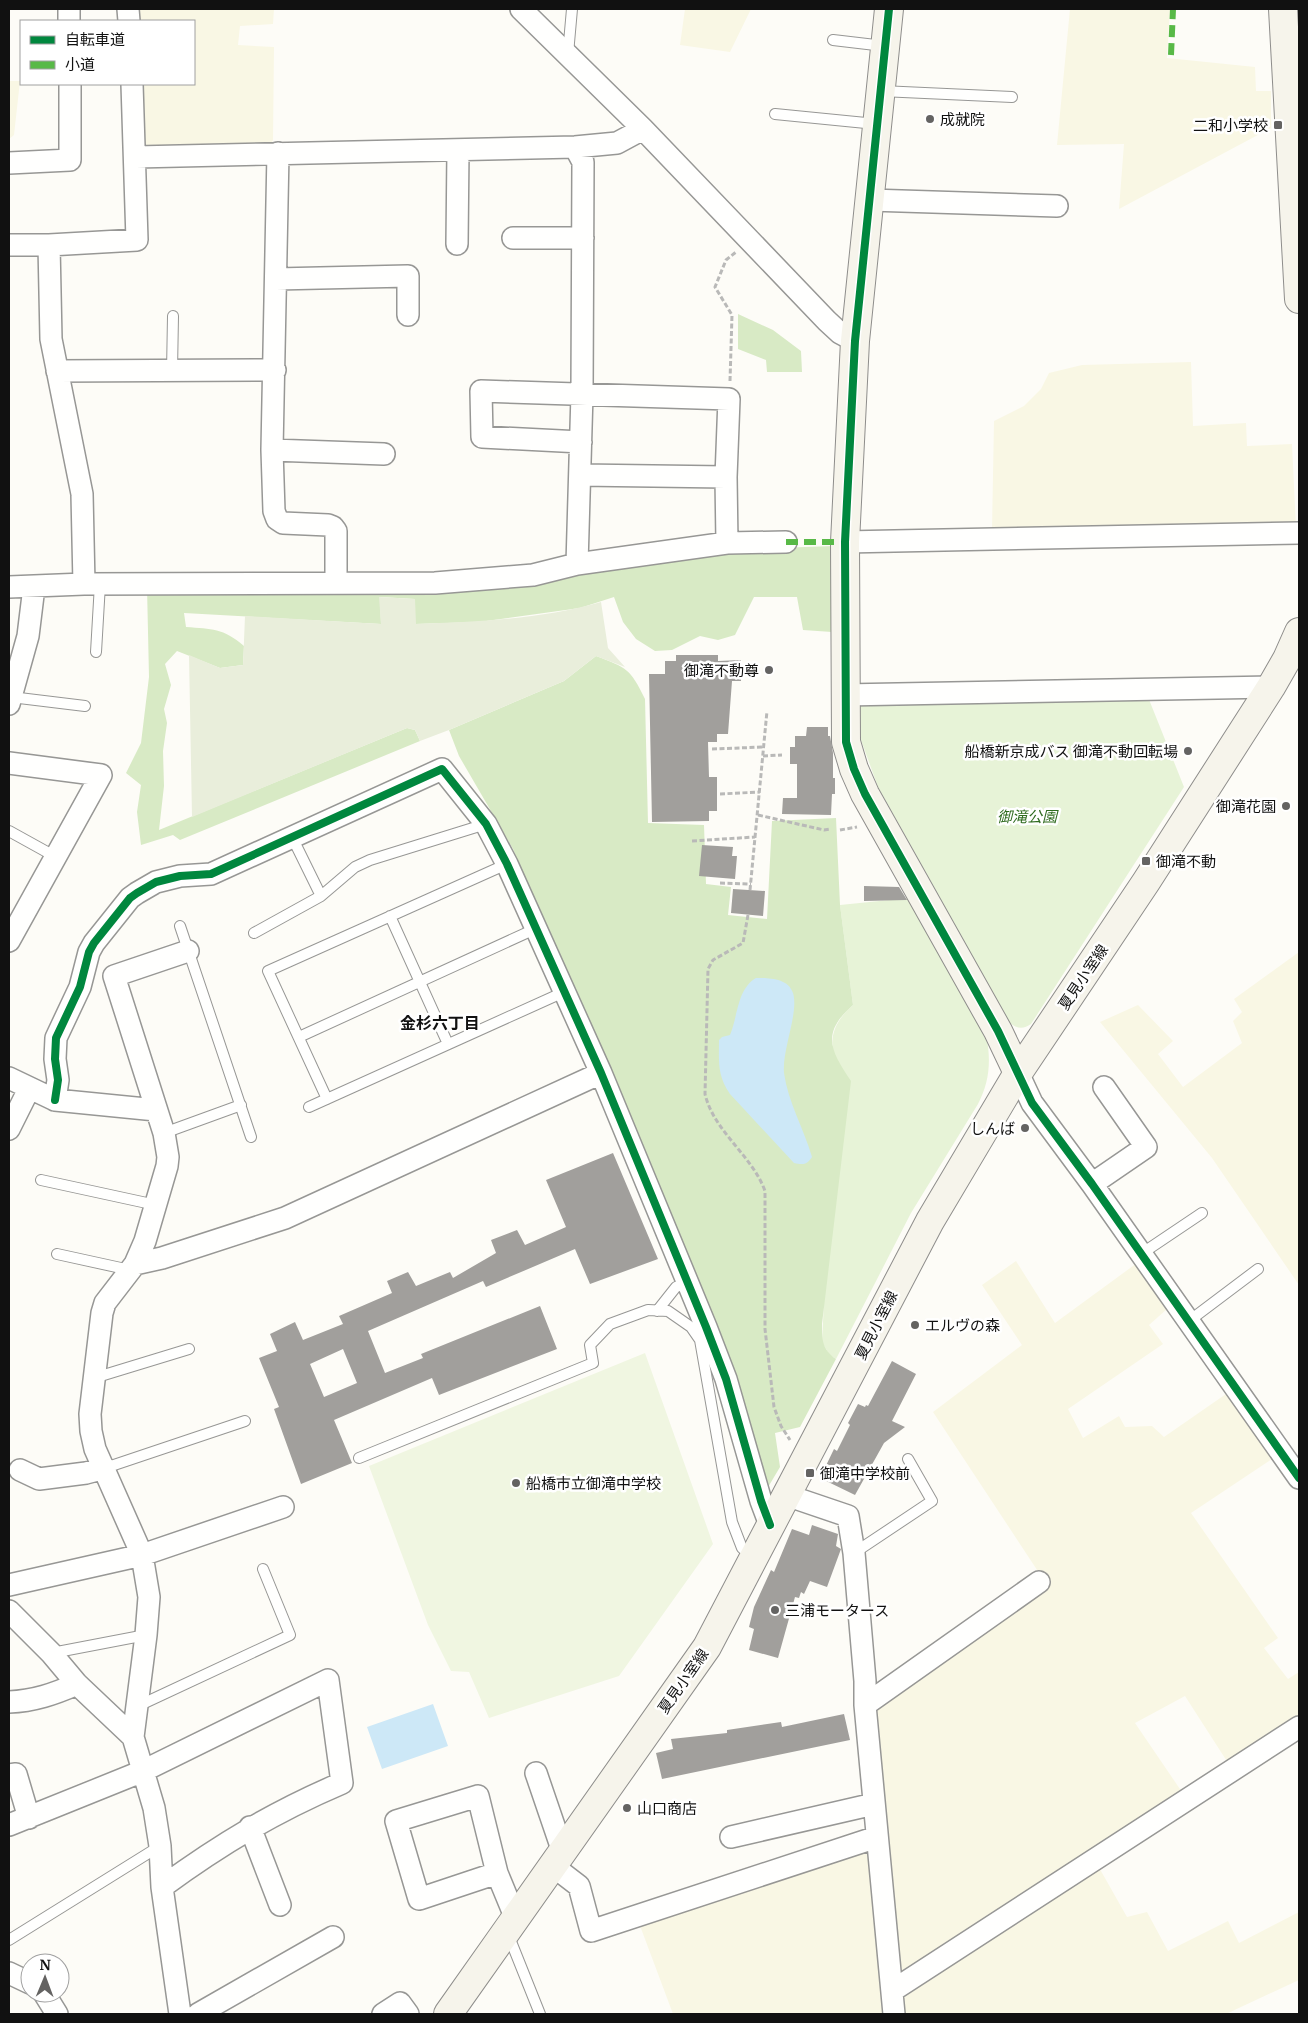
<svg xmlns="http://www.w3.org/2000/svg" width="1308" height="2023" font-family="Merriweather,'Noto Sans JP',serif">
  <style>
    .farmland { fill: #f9f7e4 }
    .green { fill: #e7f3d7 }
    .forest { fill: #d8eac5 }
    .cemetery { fill: #e9eedb }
    .pitch { fill: #f0f6e1 }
    .water { fill: #cde8f7 }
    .building { fill: #a19f9c; fill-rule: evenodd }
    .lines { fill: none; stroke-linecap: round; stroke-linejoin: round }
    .lane-casing { stroke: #979795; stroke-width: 12 }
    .street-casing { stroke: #979795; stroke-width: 24 }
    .secondary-casing { stroke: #8e8d8b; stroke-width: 30 }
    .path { stroke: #b9b9b8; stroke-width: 3; stroke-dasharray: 5 2.5; stroke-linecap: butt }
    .lane { stroke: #fffffe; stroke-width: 10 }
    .street { stroke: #fffffe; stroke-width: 21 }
    .secondary { stroke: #f6f4eb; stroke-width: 28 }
    .quiet { stroke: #58b947; stroke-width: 6; stroke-dasharray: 12 6; stroke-linecap: butt }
    .cycleway-casing { stroke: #fff; stroke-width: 11 }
    .cycleway { stroke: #00873e; stroke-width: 8 }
    .poi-dot { fill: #646362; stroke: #fff; stroke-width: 2 }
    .labels { text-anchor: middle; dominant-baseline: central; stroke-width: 5; stroke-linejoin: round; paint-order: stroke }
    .poi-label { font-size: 15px; fill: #111; stroke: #fff; text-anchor: start }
    .park-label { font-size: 15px; font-style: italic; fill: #2f6b1f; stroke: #fff }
    .street-label { font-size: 15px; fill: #111; stroke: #fff }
    .neighbourhood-label { font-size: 16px; font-weight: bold; fill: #111; stroke: #fff }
  </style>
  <rect width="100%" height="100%" fill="#fdfcf7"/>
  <!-- farmland -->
  <path class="farmland" d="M134 9H274L273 24 240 26 238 45 274 47 273 140 270 147 146 151 141 145 138 84H194V21H134Z
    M685 9H751L730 52 680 45Z
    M1070 9H1170L1167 58 1255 67 1256 91H1271V128L1119 209 1124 144 1057 145Z
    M9 81H20L14 135 9 139Z
    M1191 362 1193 426 1246 423 1247 446 1292 444 1296 528 992 530 994 421 1024 406 1041 389 1049 373 1082 365Z
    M1299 952V1285L1212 1158 1100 1022 1138 1005 1173 1041 1158 1054 1183 1087 1242 1043 1233 1021 1242 1012 1234 999Z
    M1016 1261 1055 1323 1137 1263 1167 1309 1149 1325 1163 1344 1068 1409 1083 1438 1119 1416 1125 1427 1152 1426 1164 1437 1226 1394 1272 1459 1191 1513 1278 1638 1264 1648 1288 1679 1299 1672V1720L1230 1766 1185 1696 1135 1723 1184 1795 901 1978 872 1708 1049 1588 933 1412 1022 1345 982 1285Z
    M872 1845 891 2014H673L639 1923Z
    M1097 1864 1127 1917 1147 1912 1168 1951 1228 1921 1239 1943 1299 1912V1980L1226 2014H901L899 1996Z"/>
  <!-- green -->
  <path class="green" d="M1148 697 1184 787 1031 1024C1024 1029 1017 1029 1010 1023L878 787 861 740 858 706Z
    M909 898 987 1040C991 1063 989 1083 978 1104L911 1213 836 1359 829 1354 822 1342 836 1060C827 1037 836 1020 853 1005L840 905Z"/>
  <!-- forest -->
  <path class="forest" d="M738 314 773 330 801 351 802 372H767L766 360 738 349Z
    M834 546 832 632 803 630 797 597H754L735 635 718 640 700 636 672 650 655 651 636 639 623 622 614 597 580 608 479 622 415 624V599L380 597 381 624 184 613 186 627C212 629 223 628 244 646L243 665 220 668 177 651 165 664 171 685 164 709 167 723 163 751 164 786 159 830 407 728 415 730 420 741 180 840 173 835 141 845 137 812 141 785 126 773 141 743 149 677 147 587 298 586 719 550Z
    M596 656C627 668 630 668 645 699L648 823 704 825 706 884 731 887 728 915 767 919 772 821 836 818 840 905 853 1005C821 1033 830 1050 851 1081L822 1324C822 1340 822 1349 836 1359L800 1427 775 1433 780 1467 764 1494 688 1265 611 1069 543 922 513 849 459 756 449 730 564 681Z"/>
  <!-- cemetery -->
  <path class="cemetery" d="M379 597 415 599 416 624C477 622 542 619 601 602L608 648 625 667 596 656 564 681 449 730 420 741 415 730 407 728 192 817 189 655 220 668 243 665 245 616 381 624Z"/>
  <!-- pitch -->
  <path class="pitch" d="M645 1353 713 1544 619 1676 489 1718 469 1672 451 1671 428 1625 369 1466Z"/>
  <!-- water -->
  <path class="water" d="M756 978C769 978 788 978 793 993 799 1013 782 1049 784 1073 788 1102 804 1129 812 1157 807 1165 803 1165 794 1163L730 1094C717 1075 719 1062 719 1040L722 1037 730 1035C738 1016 737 989 756 978Z
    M433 1704 448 1746 382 1769 367 1727Z"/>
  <!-- building -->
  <path class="building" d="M676 655H718V661L741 660V681H732L728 734H717V742H708L709 777H717V811H709V821L652 822 649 674H665V661H676Z
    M807 727H828V736H830L833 753V778H835V794H832L831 815 782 814 783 798H797V764H790V747H795V736H806Z
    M702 845 733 847 732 856H737L735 879 699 876Z
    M864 886 899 887 907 900 864 901Z
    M733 889 765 891 763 916 731 913Z
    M613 1153 658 1259 590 1284 575 1249 486 1287 483 1281 368 1331 385 1373 423 1358 421 1354 540 1306 557 1349 439 1395 432 1378 334 1420 352 1463 301 1484 274 1409 279 1407 259 1358 277 1351 270 1334 295 1322 303 1340 343 1324 339 1316 392 1293 387 1281 408 1272 416 1286 450 1272 453 1278 496 1253 491 1240 517 1230 525 1245 566 1227 546 1180ZM343 1349 357 1383 324 1397 310 1364Z
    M892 1361 916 1374 892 1421 905 1427 884 1443 855 1495 820 1478 834 1449 837 1451 850 1425 848 1423 858 1404 865 1407 866 1405 868 1406Z
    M812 1525 838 1534 836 1546 841 1549 827 1587 810 1581 804 1594 801 1592 799 1598 795 1597 778 1658 749 1650 754 1629 749 1627 754 1607 771 1570 774 1572 792 1529 809 1535Z
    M844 1714 850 1740 662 1779 656 1753 673 1749 671 1739 727 1733V1730L781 1722 782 1727Z"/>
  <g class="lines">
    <!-- lane casing -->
    <g class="lane-casing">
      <path id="lane" d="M833 40 884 46
        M568 54 572 9
        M881 91 1012 97
        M775 114 876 124
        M172 371 173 316
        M96 652 100 584
        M11 697 85 706
        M9 831 56 857
        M292 837 321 896
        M390 916 448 1044
        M180 926 251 1137
        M254 933 321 896 355 867 370 860 486 824
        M299 1037 535 929
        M327 1099 268 971 507 864
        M309 1107 564 992
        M164 1133 241 1105
        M41 1180 156 1205
        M57 1254 130 1270
        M1141 1254 1202 1213
        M657 1311 676 1287 689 1282
        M1189 1321 1258 1269
        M94 1378 189 1349
        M359 1458 593 1363 590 1345 610 1324 648 1310 668 1311 691 1327 700 1340 732 1522 742 1548 754 1556
        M105 1468 245 1421
        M854 1553 932 1501 908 1459
        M52 1653 146 1635
        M138 1706 290 1635 263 1569
        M508 1934 540 2014
        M9 1940 160 1846"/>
    </g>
    <!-- street casing -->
    <g class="street-casing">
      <path id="street" d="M69 9V21
        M128 9 129 21
        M521 9 643 129 827 321 840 333 855 341
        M575 147 583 162 582 394 577 564
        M278 153 272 450 274 511 277 519 283 523 328 525 333 527 336 531V582
        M136 157 575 147 617 143 643 129
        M9 163 70 160V84
        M870 200 1057 206
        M513 238H583
        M457 244 458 150
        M9 245H49L137 240 132 84
        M49 245 51 339 82 494 84 584
        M276 279 408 276V315
        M57 371 275 370
        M581 442 482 437 481 391 729 399 726 477 727 543
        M272 450 384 454
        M580 475 726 477
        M845 542 1299 533
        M9 587 84 584 435 583 533 575 577 564 727 543 786 542
        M844 695 1271 687
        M9 704 28 636 34 587
        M9 763 101 775 9 941
        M1018 1073 1032 1103 1092 1184 1299 1478
        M9 1078 55 1100 156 1110
        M55 1100 58 1080 55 1059 56 1038 80 987 89 952 94 943 130 898 137 893 156 882 180 876 211 874 442 769 486 824 507 864 601 1073 706 1327 726 1379 761 1501 770 1525
        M9 1129 29 1089
        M1092 1184 1146 1147 1104 1087
        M135 1264 162 1258 285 1218 601 1073
        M20 1470 39 1479 86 1473 105 1468
        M786 1495 848 1516 854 1553 865 1681V1705L894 2014
        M9 1585 142 1555 283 1507
        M9 1611 51 1653 77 1684 133 1737
        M9 1702C34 1701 54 1694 77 1684
        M865 1705 1039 1582
        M536 1773 563 1852
        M9 1775 16 1774 29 1818
        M9 1825 143 1771 328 1680 342 1783C274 1812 221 1844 162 1887
        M250 1827 280 1905
        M731 1837 874 1804
        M553 1866 579 1886 591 1931 877 1837
        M497 1873 478 1796 396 1821 419 1899 497 1873 516 1919
        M9 1973 30 1983
        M892 1991 1299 1727
        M44 1993 57 2014
        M180 2014 162 1887 160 1846 154 1808 133 1737 146 1635 149 1597 142 1555 95 1449 91 1431 90 1414 102 1313 105 1303 135 1264 145 1241 167 1166 168 1157 164 1133 114 976 188 951
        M198 2014 333 1937
        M383 2014 400 2003 408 2014"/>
    </g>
    <!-- secondary casing -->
    <g class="secondary-casing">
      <path id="secondary" d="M889 9 855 341 845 542 846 742 854 769 865 794 998 1031 1018 1073
        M1283 9 1299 299
        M448 2014 707 1647 930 1221 1018 1073 1146 882 1271 687 1287 659 1299 632"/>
    </g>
    <!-- path -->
    <path class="path" d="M730 381 732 315 715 287 726 260 736 252
      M712 749 764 747
      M763 756 782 755
      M720 794 760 792
      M758 815 824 830 831 829
      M840 830 857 827
      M692 841 755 837
      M720 883 751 884
      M750 890 767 711
      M748 915 743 943 713 960 708 969 705 1094C714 1132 752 1155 765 1191V1329L774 1407 781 1426 790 1440"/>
    <!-- lane -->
    <use href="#lane" class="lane"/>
    <!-- street -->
    <use href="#street" class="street"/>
    <!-- secondary -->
    <use href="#secondary" class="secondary"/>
    <!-- quiet -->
    <path class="quiet" d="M1171 55 1173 9
      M786 542H845"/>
    <!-- cycleway casing -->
    <g class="cycleway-casing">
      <path id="cycleway" d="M889 9 855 341 845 542 846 742 854 769 865 794 998 1031 1032 1103 1092 1184 1299 1478
        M55 1100 58 1080 55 1059 56 1038 80 987 89 952 94 943 130 898 137 893 156 882 180 876 211 874 442 769 486 824 507 864 601 1073 706 1327 726 1379 761 1501 770 1525"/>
    </g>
    <!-- cycleway -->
    <use href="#cycleway" class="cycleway"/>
  </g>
  <!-- markers -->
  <g class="poi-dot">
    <circle cx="930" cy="119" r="5"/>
    <rect x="1273" y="120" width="10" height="10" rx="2.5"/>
    <circle cx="769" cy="670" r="5"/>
    <circle cx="1188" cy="751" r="5"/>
    <circle cx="1286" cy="806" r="5"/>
    <rect x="1141" y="856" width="10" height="10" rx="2.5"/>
    <circle cx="1025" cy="1128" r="5"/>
    <circle cx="915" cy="1325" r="5"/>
    <rect x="805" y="1468" width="10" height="10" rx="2.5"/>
    <circle cx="516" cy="1483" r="5"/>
    <circle cx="775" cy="1610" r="5"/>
    <circle cx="627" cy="1808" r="5"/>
  </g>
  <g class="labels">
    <!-- poi labels -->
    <g class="poi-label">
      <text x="940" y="119">成就院</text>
      <text x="1268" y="125" text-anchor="end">二和小学校</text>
      <text x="759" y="670" text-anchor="end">御滝不動尊</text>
      <text x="1178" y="751" text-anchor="end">船橋新京成バス 御滝不動回転場</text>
      <text x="1276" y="806" text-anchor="end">御滝花園</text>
      <text x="1156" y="861">御滝不動</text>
      <text x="1015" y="1128" text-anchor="end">しんば</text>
      <text x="925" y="1325">エルヴの森</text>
      <text x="820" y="1473">御滝中学校前</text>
      <text x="526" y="1483">船橋市立御滝中学校</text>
      <text x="785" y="1610">三浦モータース</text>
      <text x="637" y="1808">山口商店</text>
    </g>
    <!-- park labels -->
    <g class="park-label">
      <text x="1027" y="816">御滝公園</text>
    </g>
    <!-- street labels -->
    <g class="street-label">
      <text transform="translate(1083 977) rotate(-56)">夏見小室線</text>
      <text transform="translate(876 1325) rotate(-63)">夏見小室線</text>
      <text transform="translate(683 1681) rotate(-55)">夏見小室線</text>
    </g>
    <!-- neighbourhood labels -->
    <g class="neighbourhood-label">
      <text x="440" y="1023">金杉六丁目</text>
    </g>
  </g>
  <!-- border -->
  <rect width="1308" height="2023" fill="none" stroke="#111111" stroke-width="20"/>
  <!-- legend -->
  <rect x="20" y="20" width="175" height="65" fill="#ffffff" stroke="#a0a0a0"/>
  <rect x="30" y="36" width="25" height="8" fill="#00873e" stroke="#a0a0a0"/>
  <text x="65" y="45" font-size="15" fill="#111111">自転車道</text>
  <rect x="30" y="61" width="25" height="8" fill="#58b947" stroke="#a0a0a0"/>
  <text x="65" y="70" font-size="15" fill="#111111">小道</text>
  <!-- north arrow -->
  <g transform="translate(45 1978) rotate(1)"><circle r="24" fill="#ffffff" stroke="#a0a0a0"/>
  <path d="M0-4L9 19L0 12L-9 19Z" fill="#646362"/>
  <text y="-8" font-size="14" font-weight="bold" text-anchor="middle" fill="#111111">N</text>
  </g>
</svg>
